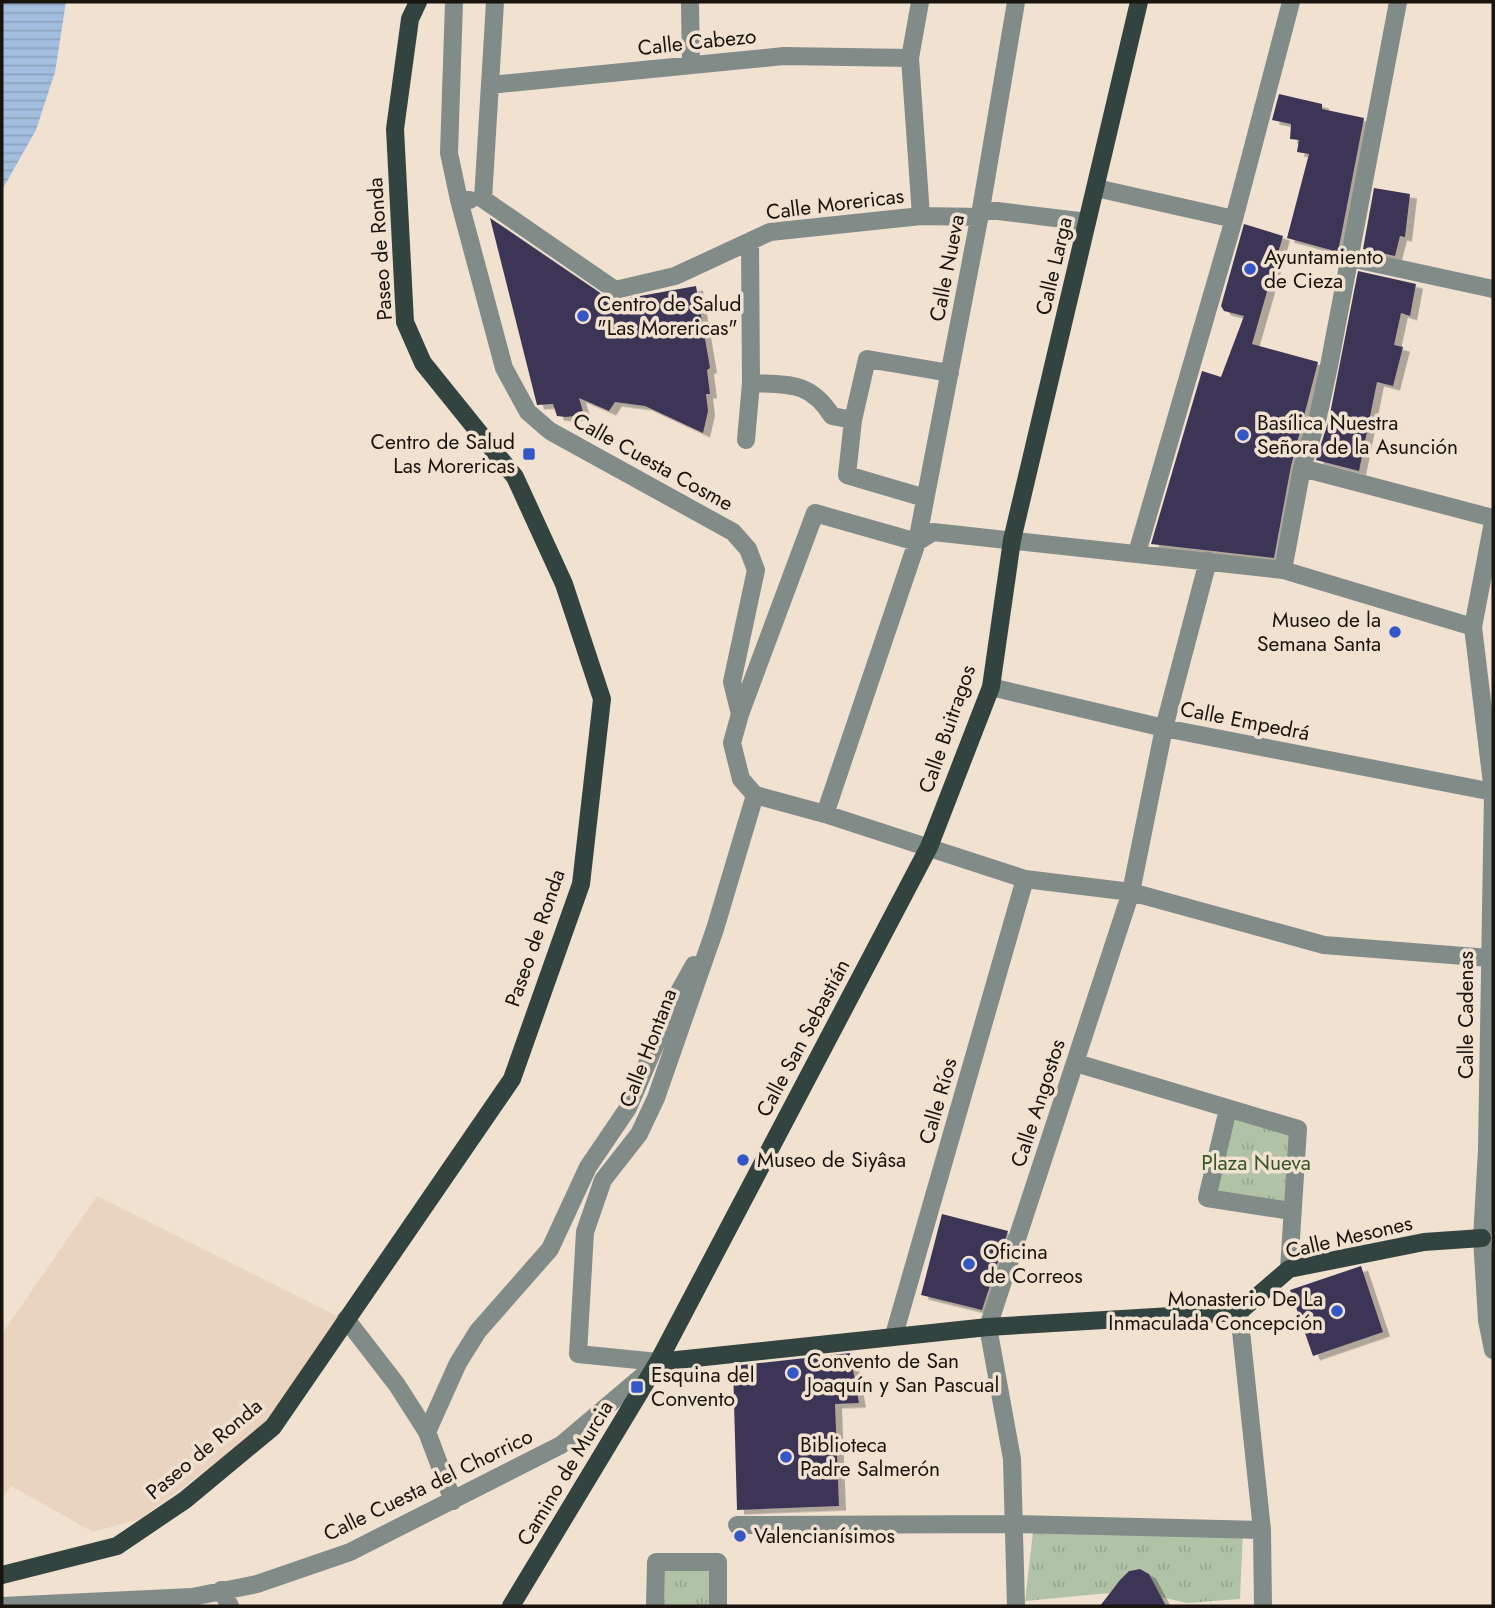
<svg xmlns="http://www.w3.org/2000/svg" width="1495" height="1608" font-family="Jost,sans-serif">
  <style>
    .built { fill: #ead4c0 }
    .park { fill: url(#park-tufts) }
    .water { fill: url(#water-rules) }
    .building { fill: #3c3656; filter: url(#shadow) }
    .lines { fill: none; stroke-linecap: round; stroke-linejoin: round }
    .minor { stroke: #818b88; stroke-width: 18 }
    .major { stroke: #33433f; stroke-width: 18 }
    .poi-dot { fill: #3357c7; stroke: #f0e1d1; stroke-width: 2.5 }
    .labels { text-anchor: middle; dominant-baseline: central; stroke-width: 7; stroke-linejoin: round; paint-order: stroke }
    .street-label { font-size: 21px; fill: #19140e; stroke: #f0e1d1 }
    .poi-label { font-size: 21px; fill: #19140e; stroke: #f0e1d1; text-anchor: start }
    .park-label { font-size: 21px; fill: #385623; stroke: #f0e1d1 }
  </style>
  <defs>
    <pattern id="park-tufts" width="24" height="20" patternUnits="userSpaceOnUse" patternTransform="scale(1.75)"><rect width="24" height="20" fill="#b1c3a7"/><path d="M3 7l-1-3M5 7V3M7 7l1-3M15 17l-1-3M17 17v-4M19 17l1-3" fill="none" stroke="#98a78f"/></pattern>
    <pattern id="water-rules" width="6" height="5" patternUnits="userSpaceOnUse" patternTransform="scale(1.75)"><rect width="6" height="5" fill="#a4bedf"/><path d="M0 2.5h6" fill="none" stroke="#8da2be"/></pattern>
    <filter id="shadow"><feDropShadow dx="7" dy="4.5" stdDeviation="0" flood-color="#0004"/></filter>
  </defs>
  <rect width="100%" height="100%" fill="#f0e1d1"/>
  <!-- built -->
  <path class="built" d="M97 1196 339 1317 265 1427 140 1519 93 1532 11 1486 2 1499V1334Z"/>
  <!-- park -->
  <path class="park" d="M1228 1109 1298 1129 1291 1211 1207 1198Z
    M1243 1530 1240 1599 1187 1603 1161 1597 1149 1574 1140 1569 1129 1571 1110 1593 1025 1601 1033 1532Z
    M656 1562H718V1606H656Z"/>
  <!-- water -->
  <path class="water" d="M2 2H66L55 72 36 130 2 190Z"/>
  <!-- building -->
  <path class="building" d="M1279 94 1322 104V109L1364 118 1338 252 1287 238 1309 154 1297 152 1299 140 1290 139 1291 124 1272 120Z
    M1374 188 1410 194 1405 237 1400 236 1395 256 1363 249Z
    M490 218 612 301 696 286 710 368 707 370 710 394H706L708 411 703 433 645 406 615 402 609 411 579 398 584 415 566 417 557 416 553 404 537 405Z
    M1244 224 1283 236 1252 344 1318 362 1291 466 1274 558 1151 544 1202 371 1221 377 1244 316 1224 311 1221 306Z
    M1358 271 1416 284 1410 316 1401 313 1394 345 1403 347 1393 386 1377 382 1359 471 1316 460 1329 419Z
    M942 1214 1008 1231 982 1310 921 1295Z
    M1361 1266 1383 1332 1313 1356 1290 1290Z
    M850 1353 859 1403 835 1404 839 1506 737 1510 733 1366Z
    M1140 1569 1149 1574 1166 1606H1100L1120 1580 1129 1571Z"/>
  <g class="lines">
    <!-- minor -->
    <path class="minor" d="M454 2 449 153 459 200H470
      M690 2 691 65
      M920 2 910 58 921 216
      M490 85 784 56 910 58
      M1096 188 1234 219
      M483 199 615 290 675 276 770 232 921 216 980 217
      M483 199 495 2
      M459 200 504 368 528 412 550 431 733 532 748 549 756 570 732 682 740 714 732 743 741 779 755 795
      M981 209 1087 222
      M750 241 751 383C789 385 810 381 832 416L853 420 867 359 950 373
      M1350 258 1493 289
      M853 420 847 475 925 498
      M746 440 751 383
      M1302 468 1493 518
      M1493 522 1473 627 1493 792 1487 1150 1482 1238 1487 1320 1493 1350
      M917 542 933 532 1283 570 1473 627
      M1137 553 1234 219 1291 2
      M1283 570 1302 468 1318 417 1329 366 1398 2
      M991 687 1164 728 1493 792
      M740 714 815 513 917 542
      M755 795 825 814 1025 879 1131 892 1324 945 1489 958
      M825 814 917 542 981 209 1016 2
      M1076 1063 1298 1129 1289 1269
      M1228 1109 1207 1198 1291 1211
      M1239 1312 1262 1530 1263 1606
      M346 1319 397 1385 427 1432 453 1501
      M894 1335 1025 879
      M658 1362 578 1354 585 1232 603 1180 639 1134 656 1098 715 929 755 795
      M427 1432 458 1363 478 1331 550 1249 588 1167 628 1108 675 999 694 965
      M737 1525 1013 1524 1262 1530
      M221 1590 230 1606
      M2 1606 192 1597 257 1584 350 1552 561 1445 653 1367
      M655 1606 656 1562H718V1606
      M1016 1606 1012 1459 988 1327 1131 892 1164 728 1208 561"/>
    <!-- major -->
    <path class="major" d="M658 1362 988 1327 1239 1312 1289 1269 1424 1242 1482 1238
      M2 1575 117 1546 185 1500 273 1427 512 1079 581 884 602 699 564 584 515 477 423 363 405 322 395 129 410 19 418 2
      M511 1606 658 1362 929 847 991 687 1012 540 1139 2"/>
  </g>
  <!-- markers -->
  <g class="poi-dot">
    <circle cx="1250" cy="269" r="7"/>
    <circle cx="583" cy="316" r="7"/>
    <circle cx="1243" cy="435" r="7"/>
    <rect x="522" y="447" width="14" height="14" rx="3.5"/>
    <circle cx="1395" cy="632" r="7"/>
    <circle cx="743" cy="1160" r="7"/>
    <circle cx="969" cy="1264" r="7"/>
    <circle cx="1337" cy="1311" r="7"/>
    <circle cx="793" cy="1373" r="7"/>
    <rect x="630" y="1380" width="14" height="14" rx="3.5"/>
    <circle cx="786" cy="1457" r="7"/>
    <circle cx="740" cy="1536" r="7"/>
  </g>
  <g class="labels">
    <!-- street labels -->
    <g class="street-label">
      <text transform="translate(697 42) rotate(-6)">Calle Cabezo</text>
      <text transform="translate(835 204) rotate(-7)">Calle Morericas</text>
      <text transform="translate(380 249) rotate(-94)">Paseo de Ronda</text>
      <text transform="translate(1054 266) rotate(-77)">Calle Larga</text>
      <text transform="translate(947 268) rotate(-79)">Calle Nueva</text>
      <text transform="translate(653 462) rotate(29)">Calle Cuesta Cosme</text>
      <text transform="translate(1245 721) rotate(11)">Calle Empedrá</text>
      <text transform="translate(947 729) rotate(-71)">Calle Buitragos</text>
      <text transform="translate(535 938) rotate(-71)">Paseo de Ronda</text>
      <text transform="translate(1466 1015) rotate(-90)">Calle Cadenas</text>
      <text transform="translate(803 1038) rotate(-62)">Calle San Sebastián</text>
      <text transform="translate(648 1048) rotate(-69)">Calle Hontana</text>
      <text transform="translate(938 1101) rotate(-74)">Calle Ríos</text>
      <text transform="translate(1038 1103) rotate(-72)">Calle Angostos</text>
      <text transform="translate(1349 1237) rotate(-13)">Calle Mesones</text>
      <text transform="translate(204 1449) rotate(-40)">Paseo de Ronda</text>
      <text transform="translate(565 1473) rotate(-59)">Camino de Murcia</text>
      <text transform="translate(428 1485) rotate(-26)">Calle Cuesta del Chorrico</text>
    </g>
    <!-- poi labels -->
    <g class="poi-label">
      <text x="1264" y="257">Ayuntamiento<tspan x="1264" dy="24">de Cieza</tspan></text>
      <text x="597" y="304">Centro de Salud<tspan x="597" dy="24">"Las Morericas"</tspan></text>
      <text x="1257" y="423">Basílica Nuestra<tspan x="1257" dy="24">Señora de la Asunción</tspan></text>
      <text x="515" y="442" text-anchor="end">Centro de Salud<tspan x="515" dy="24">Las Morericas</tspan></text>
      <text x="1381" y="620" text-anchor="end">Museo de la<tspan x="1381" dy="24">Semana Santa</tspan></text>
      <text x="757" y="1160">Museo de Siyâsa</text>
      <text x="983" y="1252">Oficina<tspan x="983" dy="24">de Correos</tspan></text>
      <text x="1323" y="1299" text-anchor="end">Monasterio De La<tspan x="1323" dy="24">Inmaculada Concepción</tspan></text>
      <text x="807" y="1361">Convento de San<tspan x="807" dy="24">Joaquín y San Pascual</tspan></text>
      <text x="651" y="1375">Esquina del<tspan x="651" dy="24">Convento</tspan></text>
      <text x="800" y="1445">Biblioteca<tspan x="800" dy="24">Padre Salmerón</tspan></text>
      <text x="754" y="1536">Valencianísimos</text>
    </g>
    <!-- park labels -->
    <g class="park-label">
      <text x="1256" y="1163">Plaza Nueva</text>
    </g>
  </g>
  <!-- border -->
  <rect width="1495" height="1608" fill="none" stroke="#19140e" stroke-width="7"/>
</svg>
